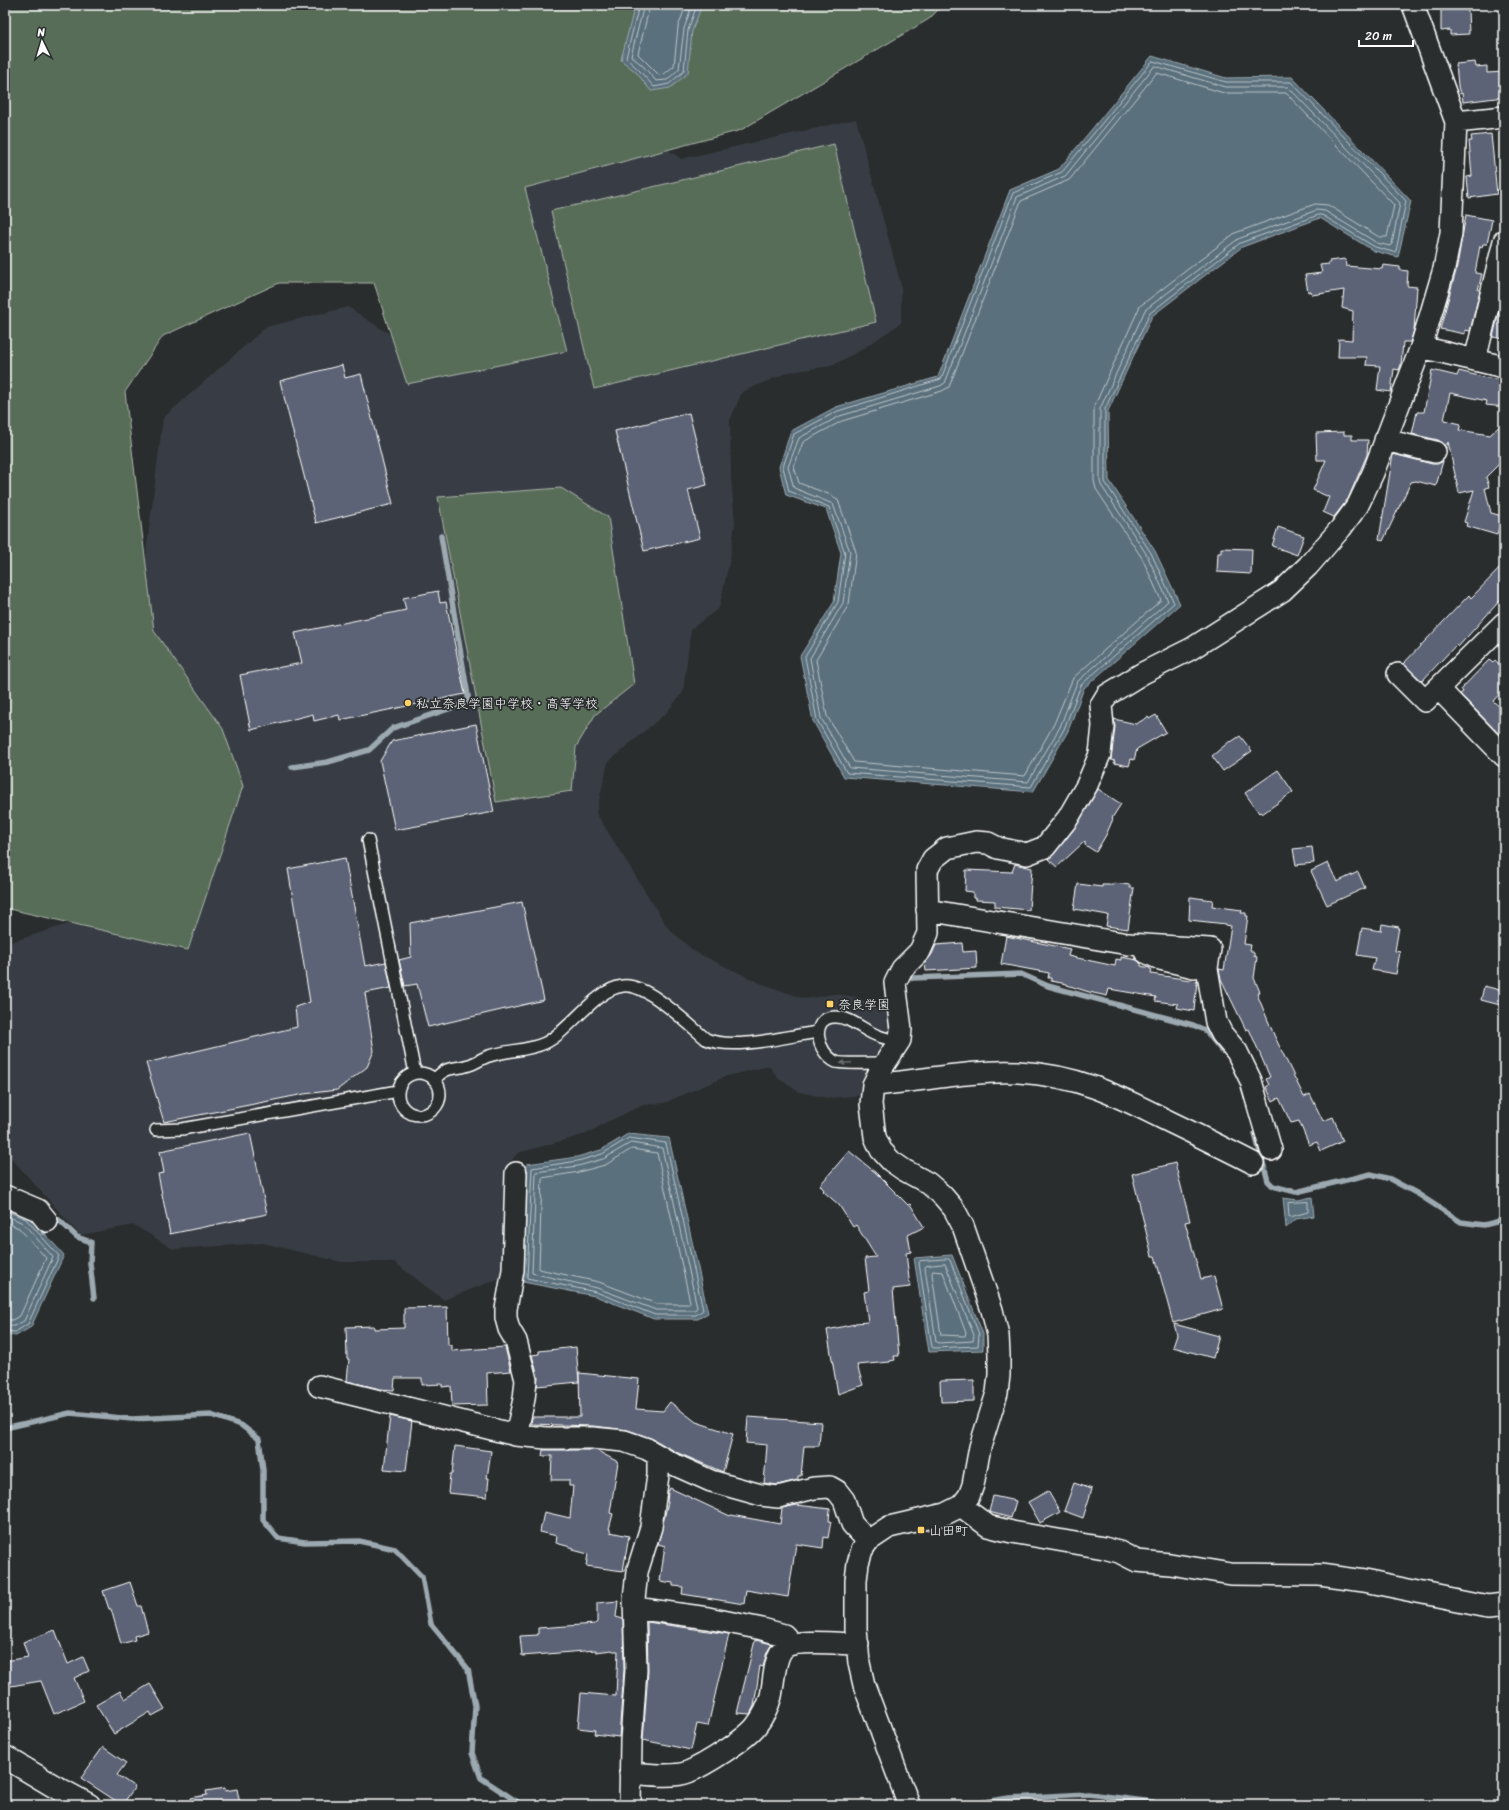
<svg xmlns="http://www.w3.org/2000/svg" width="1509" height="1810" font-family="Sriracha,'Klee One',sans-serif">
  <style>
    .built { fill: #393e44 }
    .green { fill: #586d59; stroke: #acb6ac }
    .water { fill: #5a707c; stroke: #9ca9b0 }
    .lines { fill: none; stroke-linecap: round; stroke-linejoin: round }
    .shore { stroke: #bdc6cb; stroke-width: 1 }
    .stream { stroke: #9ca9b0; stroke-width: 5.5 }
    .building { fill: #5c6476; stroke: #fff }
    .lane-casing { stroke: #fff; stroke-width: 14 }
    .street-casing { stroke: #fff; stroke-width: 24 }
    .secondary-casing { stroke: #fff; stroke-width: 25 }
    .lane { stroke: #2a2d2e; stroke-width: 11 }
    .street { stroke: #2a2d2e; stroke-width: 21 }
    .secondary { stroke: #2a2d2e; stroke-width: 22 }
    .oneway { fill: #6a6c6d }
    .poi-dot { fill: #ffd166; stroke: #2a2d2e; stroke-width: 1.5 }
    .labels { text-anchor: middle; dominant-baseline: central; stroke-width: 3.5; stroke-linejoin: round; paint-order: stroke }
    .poi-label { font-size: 13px; fill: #fff; stroke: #2a2d2e; text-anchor: start }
  </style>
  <rect width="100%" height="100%" fill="#2a2d2e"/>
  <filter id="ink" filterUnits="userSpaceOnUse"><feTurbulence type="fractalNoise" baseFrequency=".025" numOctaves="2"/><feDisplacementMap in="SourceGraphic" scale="8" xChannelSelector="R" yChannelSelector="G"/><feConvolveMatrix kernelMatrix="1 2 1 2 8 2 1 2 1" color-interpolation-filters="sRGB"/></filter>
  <g filter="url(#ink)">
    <!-- built -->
    <path class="built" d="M856 119 901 285V323L861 350 831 366 789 372 742 392 730 420 731 478 735 523 730 558 719 608 691 629 683 692 666 713 608 762 596 813 668 928 695 952 760 983 805 999 834 994 857 997 888 1013 891 1031 864 1095 828 1098 799 1092 779 1079 769 1066 727 1076 664 1103 643 1105 605 1123 586 1134 518 1153 508 1164 505 1276 444 1300 394 1262H341L263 1243 173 1249 134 1225 80 1235 5 1151V944L172 891 133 658 163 418 266 327 348 307 421 355 497 139 655 140 681 159Z"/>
    <!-- green -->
    <path class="green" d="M5 5H943L929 19 741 130 525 188 567 351 407 384 374 283H279L163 336 125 392 154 631 223 729 243 786 188 950 5 908Z
      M834 144 876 322 594 389 551 211Z
      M561 488 608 517 634 684 595 715 576 747 572 791 496 802 438 497Z"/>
    <!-- water -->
    <path class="water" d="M635 5H702L692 31 688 73 670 88 651 91 636 72 621 60Z
      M1152 56 1226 78 1292 77 1411 201 1398 257 1374 251 1320 218 1242 247 1152 316 1108 411 1109 480 1155 551 1180 604 1084 688 1068 731 1033 792 844 777 813 721 800 656 834 602 841 553 826 509 786 495 779 467 791 431 836 407 938 377 1010 190 1059 169Z
      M628 1134 669 1138 708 1313 698 1319H654L595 1296 523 1282 527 1164 577 1157 601 1150Z
      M1312 1197 1314 1216 1296 1219 1286 1228 1283 1198 1298 1200Z
      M7 1206 28 1215 64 1255 31 1327 16 1336 5 1335V1210Z
      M952 1255 983 1334V1350L929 1352 914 1258Z"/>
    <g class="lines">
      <!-- shore -->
      <path class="shore" d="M639 5 626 58 639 70 654 87 669 84 684 71 688 30 697 5
        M644 5 631 56 643 66 656 81 667 80 679 69 684 29 692 5
        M650 5 638 54 659 75 664 74 674 66 678 27 686 5
        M1153 61 1226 82H1291L1406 201 1396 251 1393 252 1375 247 1322 215H1318L1240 243 1150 313 1105 409V482L1151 553 1174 603 1081 685 1064 729 1031 787 847 773 817 720 805 657 838 602 845 553 829 507 789 491 783 467 794 434 838 411 941 379 1013 193 1062 172Z
        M1155 66 1225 87H1288L1400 203 1392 244 1390 246 1377 243 1325 211 1317 210 1238 239 1145 310 1100 409V481L1101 485 1147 555 1168 601 1077 682 1060 727 1028 782 850 768 821 718 810 658 843 603 850 552 833 504 794 488 788 467 799 438 840 416 940 386 945 383 1017 197 1065 176Z
        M1157 73 1224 93H1286L1394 205 1387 237H1379L1328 205 1315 204 1235 233 1140 306 1094 407V481L1096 489 1142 558 1161 600 1073 678 1054 724 1025 776 854 762 827 716 816 660 849 604 856 552 838 500 831 495 799 483 794 467 803 442 842 421 942 391 949 387 1021 201 1069 180Z
        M629 1138 666 1143 703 1310 696 1315H655L596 1292 527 1278 532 1168 578 1161 602 1154Z
        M631 1143 662 1148 697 1307 695 1310H656L597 1288 532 1273 536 1172 578 1166 603 1159Z
        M632 1149 657 1153 690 1302 689 1304H657L599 1282 539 1269 542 1178 579 1172 605 1165Z
        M1308 1202V1212L1289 1217 1288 1203Z
        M5 1210 26 1219 59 1256 28 1324 15 1332 5 1331
        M5 1215 23 1223 53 1257 24 1321 14 1326H5
        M5 1222 19 1228 46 1258 20 1316 12 1320H5
        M948 1259 950 1260 979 1334 978 1346 934 1348 932 1347 919 1263 920 1261Z
        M945 1264 974 1335 973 1341 938 1343 936 1341 925 1268 926 1266Z
        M933 1271 943 1272 966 1333 965 1336 941 1335 932 1274Z"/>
      <!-- stream -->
      <path class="stream" d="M292 767 328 762 369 750 393 728 469 702 441 536
        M913 978 1021 974 1048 986 1193 1025 1205 1030 1222 1051
        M1255 1134 1268 1181 1273 1186 1296 1192 1371 1174 1390 1179 1418 1194 1461 1222 1484 1225 1504 1220
        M44 1232 59 1220 77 1237 91 1242 90 1263 94 1298
        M5 1428 70 1413 132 1419 211 1415 241 1425 259 1439 263 1470V1520L278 1538 305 1542 359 1541 395 1549 422 1577 431 1624 468 1669 475 1706 472 1753 481 1778 522 1805
        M965 1805 1009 1798 1088 1794 1153 1802"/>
    </g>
    <!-- building -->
    <path class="building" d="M1441 10H1468L1469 34 1450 35V30L1441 31Z
      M1475 62 1476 67 1487 66V73L1504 72V97L1463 102 1462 93 1460 94 1458 86 1456 64Z
      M1491 134 1497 194 1469 198 1467 177 1472 176 1469 141H1472L1471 136Z
      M1466 215 1492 220 1487 244H1483L1482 247 1480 246 1475 273 1482 274 1478 290H1480L1470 331 1465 330V334L1440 329 1456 271Z
      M1345 259 1346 266 1382 269 1383 265 1400 267V270L1408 271 1407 286 1417 287 1414 330 1410 342H1403L1401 365 1399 370 1394 369 1391 392 1377 390 1380 366 1366 365 1367 357H1338L1339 339 1352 340 1353 311 1342 308 1344 290 1312 295 1311 291 1308 292 1305 275 1322 273 1320 265 1329 264V261Z
      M1503 295H1504V339L1493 337Z
      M342 365 345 378 361 374 393 504 316 523 280 381Z
      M1432 370 1457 376 1459 371 1487 378 1504 380V407L1486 405 1487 401 1450 393 1444 420 1461 424 1459 430 1490 435 1504 422V459L1486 477 1489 487 1485 488 1491 513 1502 516 1497 535 1466 526 1467 523 1464 522 1474 490 1459 493 1448 442 1446 448 1443 443 1438 440 1412 434 1417 412H1424Z
      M689 413 707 485 688 490 700 538 644 551 615 431Z
      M1344 432V435H1352V440H1368L1367 455 1348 499 1334 517 1323 512 1329 497 1313 490 1326 460H1317L1316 433Z
      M1393 454 1432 464H1438L1443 461 1436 486 1416 481 1411 482 1383 541 1379 539Z
      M1278 527 1304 536 1297 555 1272 546Z
      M1221 548 1252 549 1251 574 1217 572 1218 553H1221Z
      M1504 564V596L1458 647 1456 645 1422 681 1403 664 1469 595 1471 598Z
      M438 591 440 603 446 602 465 694 340 720 339 715 314 721 313 714 251 730 240 675 302 663 295 633 406 610 403 598Z
      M1489 660 1493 663 1495 660 1504 669V689L1493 701 1504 711V739L1460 694 1463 692 1461 689Z
      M1156 715 1166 732 1137 749 1134 760 1131 759 1129 766 1114 763 1115 761 1111 760 1115 727 1114 719 1136 724 1148 717 1149 719Z
      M476 724 494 812 395 830 380 761 392 741Z
      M1240 736 1252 751 1223 771 1212 756 1230 741 1231 742Z
      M1278 770 1293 792 1262 814 1260 812 1259 813 1245 793Z
      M1098 789 1121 804 1112 818 1113 819 1106 835 1096 852 1085 845V841L1057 867 1048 859 1054 854 1077 825Z
      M1312 847 1314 863 1296 865 1293 849Z
      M345 858 365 966 386 962 391 988 365 993 374 1051 367 1067 337 1090 304 1094 164 1122 146 1063 297 1027 295 1007 310 1002 288 869Z
      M1328 863 1337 882 1358 872 1365 888 1327 905 1311 871Z
      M1015 864 1032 868 1029 910 995 907V901L976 900V898H973V892L965 891 966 870 1012 872Z
      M1114 883 1130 885V888H1134L1128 929 1106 926 1108 915 1074 909 1078 884 1102 887V885H1114Z
      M1190 897 1213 900 1212 906 1242 910 1241 913H1246V916H1248L1244 944 1251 945 1250 950 1254 953V956L1257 957 1254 978 1260 992 1257 994 1274 1035 1304 1097 1310 1094 1323 1121 1333 1117 1343 1141 1321 1151 1317 1142 1309 1145 1299 1121 1291 1123 1279 1098 1273 1101 1266 1087 1269 1085 1266 1079 1270 1077 1249 1029 1246 1030 1221 979 1219 969 1224 970 1231 926 1226 925V924L1189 920Z
      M522 902 544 1000 428 1027 417 984 405 986 399 960 411 957 410 923Z
      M1382 924 1399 927 1395 951 1400 952 1396 974 1372 970 1375 958 1357 955 1362 928 1381 931Z
      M1006 936 1070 949 1068 956 1115 966 1116 959 1121 960V957L1137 960 1141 964V966L1150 968V969L1152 970 1151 974 1197 981 1194 1011 1177 1008 1178 1004 1155 1001 1156 997 1109 989 1107 996 1089 992 1067 985V984L1051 981V978H1048L1049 973 1001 964Z
      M962 943 963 952 976 951 977 968 926 971 925 963 932 954 936 945Z
      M1484 986 1504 991V1006L1481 1000Z
      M250 1133 267 1214 170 1234 158 1174 164 1173 160 1151Z
      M849 1151 876 1173 908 1205 910 1204 924 1227 908 1235 911 1252 906 1253 910 1287 893 1289 899 1356H894L895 1360 890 1361V1362L857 1365 863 1385 838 1394 827 1330 855 1324V1323L868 1322 864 1292 869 1291 865 1258 876 1257 856 1225 853 1227 839 1205 823 1191 824 1190 820 1185Z
      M1175 1163 1190 1221 1185 1222 1201 1279 1214 1276 1223 1309 1173 1323 1155 1256H1152L1132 1174Z
      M447 1307 448 1345H452V1351L505 1347 511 1371 487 1373 488 1405 452 1406 451 1386 442 1387V1384L422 1385V1378H395L394 1390 380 1389 347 1381 349 1359H347L346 1327 374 1326V1329L404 1328V1308Z
      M1174 1324 1219 1336 1213 1358 1173 1347 1177 1335Z
      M576 1347 579 1382 537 1386 538 1377 532 1355 539 1354V1351Z
      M579 1373 639 1379 636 1409 663 1411 670 1402 696 1422 733 1434 723 1472 678 1453 651 1438 628 1430 593 1426 531 1424 532 1417H580Z
      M974 1380V1401L941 1402 940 1381Z
      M390 1416 412 1421 406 1471 384 1469Z
      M748 1417 821 1422 819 1446H804L801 1476H798V1480L777 1485 764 1483 767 1445 746 1443Z
      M455 1446 491 1451 487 1478H489L487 1497 448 1493 450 1474H452Z
      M543 1450H596L618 1462 610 1513 613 1514 609 1529H610V1532L629 1536 623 1571 586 1566 588 1554 573 1550 574 1548 556 1543 557 1536 540 1532 544 1512 570 1518 573 1486H569V1480H551L552 1456H542Z
      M1074 1483 1092 1489 1083 1518 1064 1511Z
      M670 1488 730 1516 731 1515 780 1524 782 1508 797 1505 830 1509 829 1521H831L828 1538 824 1537 823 1548 796 1544 788 1597 746 1590 744 1604 682 1594 683 1587 673 1586V1583L660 1581 665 1546 658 1544 668 1502H667L668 1492Z
      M1048 1491 1060 1512 1040 1523 1028 1502Z
      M993 1496 1016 1501 1011 1518 989 1512Z
      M130 1582 138 1606H141L148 1632 134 1636 135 1640 121 1644 111 1609H109L103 1591Z
      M618 1601 616 1617 623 1619 624 1670 619 1737 594 1734 595 1730 578 1728 581 1693 616 1696 618 1651H613L612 1650 596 1652V1650L522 1656 520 1636 538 1635V1628L595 1624 597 1622V1603Z
      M647 1622 729 1634 708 1726 697 1724 691 1750 643 1740 648 1671Z
      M55 1630 68 1664 83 1657 89 1671 74 1678 84 1701 54 1714 41 1681 5 1687V1661L28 1657 23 1642Z
      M755 1640 772 1644 767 1652 763 1667 760 1666 754 1706 750 1714 737 1713Z
      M150 1684 165 1709 152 1716 150 1712 114 1734 96 1705 120 1691 125 1699Z
      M103 1747 126 1763 117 1775 135 1787 122 1805 81 1778Z
      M225 1788V1791L237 1789 240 1804 191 1805 190 1798 207 1795 206 1791Z"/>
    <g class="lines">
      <!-- lane casing -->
      <g class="lane-casing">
        <path id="lane" d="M368 840 415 1073
          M885 1063C876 1063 840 1064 836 1062 816 1052 810 1018 834 1017 849 1016 863 1030 876 1035 883 1038 892 1040 900 1040
          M398 1094a21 21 0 1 1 42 0a21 21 0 1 1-42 0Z
          M434 1080C449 1064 451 1071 469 1065 476 1063 482 1058 489 1056 507 1050 528 1051 545 1043 570 1031 595 989 623 986 647 983 688 1024 706 1039 733 1051 788 1036 818 1032
          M156 1130 182 1129 398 1091"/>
      </g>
      <!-- street casing -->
      <g class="street-casing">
        <path id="street" d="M1456 122 1504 117
          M1421 347 1504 367
          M1475 360 1504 241
          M1385 440 1435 452
          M1398 674 1425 701 1504 623
          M1438 688 1504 756
          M927 910 1128 944 1210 949 1207 968 1216 1022 1222 1034 1237 1052 1251 1081 1271 1150
          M1145 952 1160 959 1194 967
          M873 1085C922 1081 969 1070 1018 1072 1076 1075 1115 1094 1166 1120 1195 1134 1224 1148 1253 1163
          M516 1173 513 1270 506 1309V1318L509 1329 516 1341 526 1380 524 1399 516 1435
          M5 1196 38 1210 47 1221
          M319 1386 516 1435 546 1438H592L624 1441 647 1449 673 1464 711 1481 761 1495 778 1497 814 1488 830 1487 837 1491 844 1500 852 1524 868 1541
          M961 1506 988 1526 1012 1532 1104 1548 1119 1552 1137 1561 1170 1564 1231 1574 1320 1575 1364 1581 1488 1606 1504 1604
          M635 1608 708 1618 762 1629 784 1635 792 1644
          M630 1773C646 1774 674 1778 688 1772 705 1765 745 1740 756 1726 763 1717 768 1707 771 1696 774 1682 774 1655 785 1647 797 1639 842 1644 858 1644
          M630 1805 631 1741 636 1670 634 1599 637 1572 651 1527 658 1475V1456
          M909 1805 864 1685 859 1663 856 1629V1580L858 1563 862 1550 868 1541 889 1527 945 1514 961 1506 969 1496 973 1485 980 1447 997 1393 999 1375V1355L998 1335 992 1310 963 1226 954 1209 942 1195 928 1183 904 1170 891 1161 881 1150 875 1137 871 1104 873 1085 880 1071 900 1040 901 1029 895 983 902 969 920 951 928 933 927 870 933 859 947 848 976 842 988 843 998 848 1027 854 1045 847 1068 818 1087 785 1100 754 1103 726 1101 705 1107 695 1143 673 1191 649 1282 591 1308 566 1341 528 1358 505 1373 473 1421 347 1444 269 1451 233 1456 122 1413 5"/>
      </g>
      <!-- secondary casing -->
      <g class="secondary-casing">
        <path id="secondary" d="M5 1757 52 1785 89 1805"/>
      </g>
      <!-- lane -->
      <use href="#lane" class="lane"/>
      <!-- street -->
      <use href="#street" class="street"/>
      <!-- secondary -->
      <use href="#secondary" class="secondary"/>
    </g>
    <!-- one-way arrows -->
    <defs><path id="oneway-solid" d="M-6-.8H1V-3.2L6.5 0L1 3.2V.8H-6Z"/></defs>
    <use class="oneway" href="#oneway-solid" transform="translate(846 1063) rotate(178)"/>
  </g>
  <!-- markers -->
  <g class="poi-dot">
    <circle cx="408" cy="703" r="4"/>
    <rect x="826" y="1000" width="8" height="8" rx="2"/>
    <rect x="917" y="1526" width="8" height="8" rx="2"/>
  </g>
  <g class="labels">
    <!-- poi labels -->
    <g class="poi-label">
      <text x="416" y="703">私立奈良学園中学校・高等学校</text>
      <text x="838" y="1004">奈良学園</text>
      <text x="929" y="1530">山田町</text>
    </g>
  </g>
  <!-- margin -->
  <rect width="1509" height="1810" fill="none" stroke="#2a2d2e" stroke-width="20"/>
  <rect x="10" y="10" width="1489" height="1790" fill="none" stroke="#fff" stroke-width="1.5" filter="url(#ink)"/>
  <!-- north arrow -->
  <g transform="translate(42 42) rotate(355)" stroke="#2a2d2e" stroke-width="3" paint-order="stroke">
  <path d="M0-3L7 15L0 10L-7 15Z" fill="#ffffff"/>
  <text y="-6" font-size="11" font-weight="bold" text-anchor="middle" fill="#ffffff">N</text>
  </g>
  <!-- scale -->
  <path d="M1359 40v6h54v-6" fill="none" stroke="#ffffff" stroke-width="2"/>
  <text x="1365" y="40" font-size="12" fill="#ffffff" stroke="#2a2d2e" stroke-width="3" paint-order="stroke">20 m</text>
</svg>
